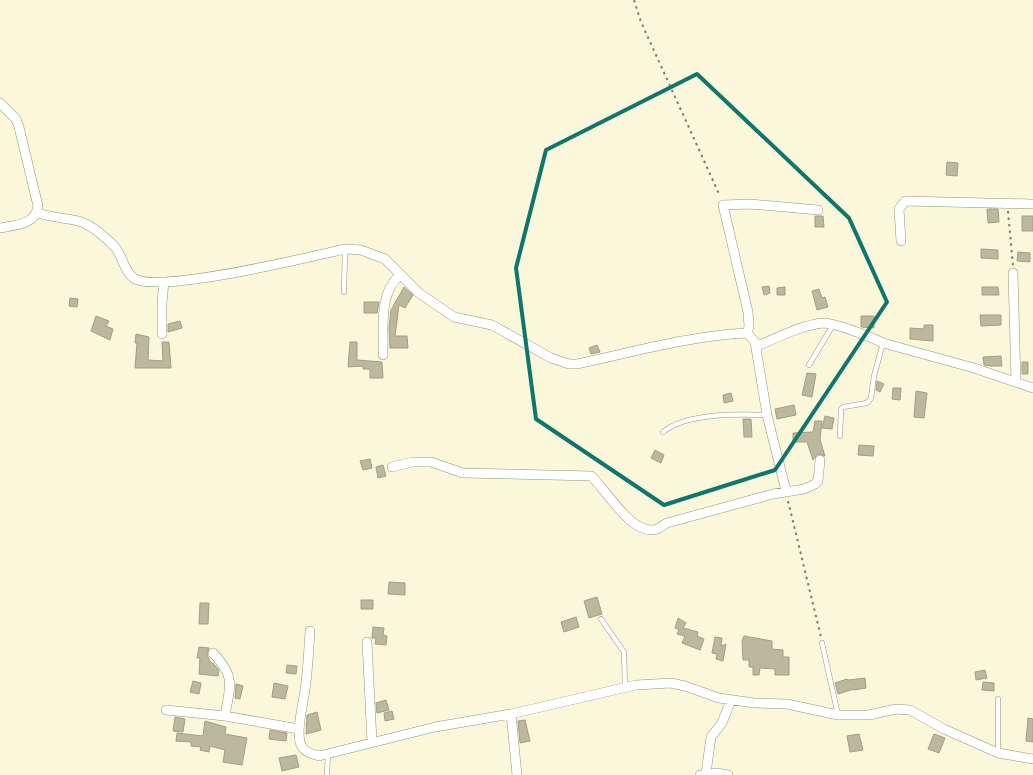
<svg xmlns="http://www.w3.org/2000/svg" width="1033" height="775" font-family="Lora,serif">
  <style>
    .building { fill: #bcb89d; stroke: #a39e84 }
    .lines { fill: none; stroke-linecap: round; stroke-linejoin: round }
    .lane-casing { stroke: #989479; stroke-width: 5.5 }
    .street-casing { stroke: #989479; stroke-width: 10 }
    .path { stroke: #807d6b; stroke-width: 2; stroke-dasharray: 2.5 4; stroke-linecap: butt }
    .lane { stroke: #fff; stroke-width: 4.5 }
    .street { stroke: #fff; stroke-width: 9 }
    .marked { fill: none; stroke: #0f766e; stroke-width: 4; stroke-linejoin: round }
  </style>
  <rect width="100%" height="100%" fill="#fbf7da"/>
  <!-- building -->
  <path class="building" d="M947 162 958 163 957 176 946 175Z
    M987 209H998L999 222 988 223Z
    M815 216H823L824 227H815Z
    M1022 216H1033V231H1022Z
    M981 249 998 250V259L981 258Z
    M1018 252 1030 253V262L1017 261Z
    M769 286 770 293 764 295 762 287Z
    M404 287 413 295 405 308 399 305 395 336H407L408 348H390L389 328 391 310Z
    M785 287V295H777V288Z
    M982 287H998L999 295H982Z
    M819 289 822 298 825 297 828 307 817 310 812 291Z
    M70 298 78 299 77 307 69 306Z
    M364 302H379L377 313H364Z
    M980 315H1001V325L981 326Z
    M96 316 109 321 106 326 113 329 110 340 91 331Z
    M861 316H874V328L861 327Z
    M180 321 182 328 168 332V324Z
    M924 325H933V341L910 339V328L924 329Z
    M136 334 149 337 148 360 163 361 162 342H169L171 368H135L137 343H135Z
    M350 342H357V360L382 362 383 378H370V369H363V366L348 367Z
    M597 345 600 352 591 354 589 348Z
    M1001 356 1002 366H989L984 365 983 357Z
    M1022 362H1028V374H1022Z
    M807 373 816 374 812 397 802 395Z
    M877 381 884 384 880 392 876 390Z
    M893 388H901L900 400 892 399Z
    M916 391 927 393 924 418 914 417Z
    M731 393 733 401 724 403 723 395Z
    M794 405 796 415 777 419 775 409Z
    M825 416 834 418 832 429 822 428Z
    M743 419H751L752 437H744Z
    M815 421H822L820 440 825 456 818 454 813 460 807 442H793V433L813 432Z
    M859 445 874 446 873 456 858 455Z
    M655 450 664 455 661 463 651 458Z
    M370 459 372 468 363 470 360 461Z
    M383 465 386 476 378 478 376 467Z
    M389 582 405 583V595L388 594Z
    M597 597 602 614 589 618 584 601Z
    M361 600H373V609H361Z
    M200 603H209L208 624H199Z
    M576 617 579 627 564 632 561 622Z
    M678 618 686 623 683 628 698 632 697 636 704 639 700 650 682 643 685 636 677 634 679 630 675 628Z
    M373 627 384 628 383 635 387 636 386 645 375 644 376 638H372Z
    M744 636 772 641V649L783 650V657H789V675H775V669L760 668 759 675H753V667H749V660H743L742 641Z
    M715 637 722 638 721 646 726 644 723 661 716 659 717 654 712 653Z
    M199 647 209 648 207 655 211 663H213L219 670 218 676 199 674 200 658H197Z
    M287 665 297 666 296 674 286 673Z
    M985 670 987 678 976 680 975 672Z
    M865 678 866 688 854 690V689L838 694 835 683 847 679 848 680Z
    M193 681 201 683 199 694 190 692Z
    M983 682 994 683V691L982 690Z
    M274 683 288 686 285 699 272 697Z
    M236 684 243 686 240 699 235 698Z
    M386 700 389 710 377 713 376 703Z
    M392 711 394 719 385 721 384 713Z
    M317 712 321 730 306 734 307 715Z
    M175 717 185 719 183 732 173 731Z
    M1028 718 1033 719V742L1026 741Z
    M525 720 530 741 520 743 518 721Z
    M205 721 226 727 225 734 247 738 242 765 223 762 225 750 210 746 209 752 200 750 201 747 191 746V742L176 741 177 733 203 736Z
    M270 730 287 733 286 741 269 739Z
    M859 734 863 750 850 752 847 736Z
    M934 734 945 738 939 753 928 749Z
    M296 755 299 767 282 771 279 758Z"/>
  <g class="lines">
    <!-- lane casing -->
    <g class="lane-casing">
      <path id="lane" d="M344 292 345 249
        M809 365 833 325
        M663 432C686 413 737 414 767 415
        M840 436 841 409 843 407 867 403 871 398 874 376 883 343
        M601 619 624 652 625 687
        M822 643 838 715
        M998 753V699
        M327 775 328 754"/>
    </g>
    <!-- street casing -->
    <g class="street-casing">
      <path id="street" d="M0 103 16 119 19 127 38 206C36 225 15 225 0 228
        M37 213C51 217 64 218 78 221 91 224 106 238 115 247 123 257 124 272 135 279 163 293 309 257 345 249L361 250 385 259 419 293 454 317 492 325 551 358 569 364H577C633 352 689 336 747 333L755 342 767 415 786 491
        M901 241 899 209 905 201 1033 204
        M1013 273 1016 382
        M747 333 749 327 748 312 723 205 750 204 818 210
        M162 334V303L164 282
        M757 346C777 338 801 325 823 323 836 323 871 337 883 343L974 368 1033 388
        M383 355C384 330 378 293 400 275
        M392 467 413 462H431L463 473 591 476C606 489 633 538 657 529 660 528 664 525 667 523L773 494 804 489 815 484 818 481 820 460
        M310 631C309 648 308 665 306 682 305 698 294 734 302 747 306 753 313 754 319 756L435 727 511 714 636 685 671 683 685 686 719 698 754 703 787 704 838 715H869L896 709 910 710 944 729 998 753 1033 759
        M367 642 372 742
        M213 653C236 677 230 685 225 716
        M166 710 225 716 299 729
        M511 714 517 775
        M706 773 711 737 722 723 731 700
        M700 775 717 773 728 775"/>
    </g>
    <!-- path -->
    <path class="path" d="M634 0 641 22 720 196
      M1008 211 1013 266
      M788 501 821 637"/>
    <!-- lane -->
    <use href="#lane" class="lane"/>
    <!-- street -->
    <use href="#street" class="street"/>
  </g>
  <!-- marked area -->
  <path class="marked" d="M697 74 849 218 887 302 775 470 664 505 536 419 516 268 546 150Z"/>
</svg>
